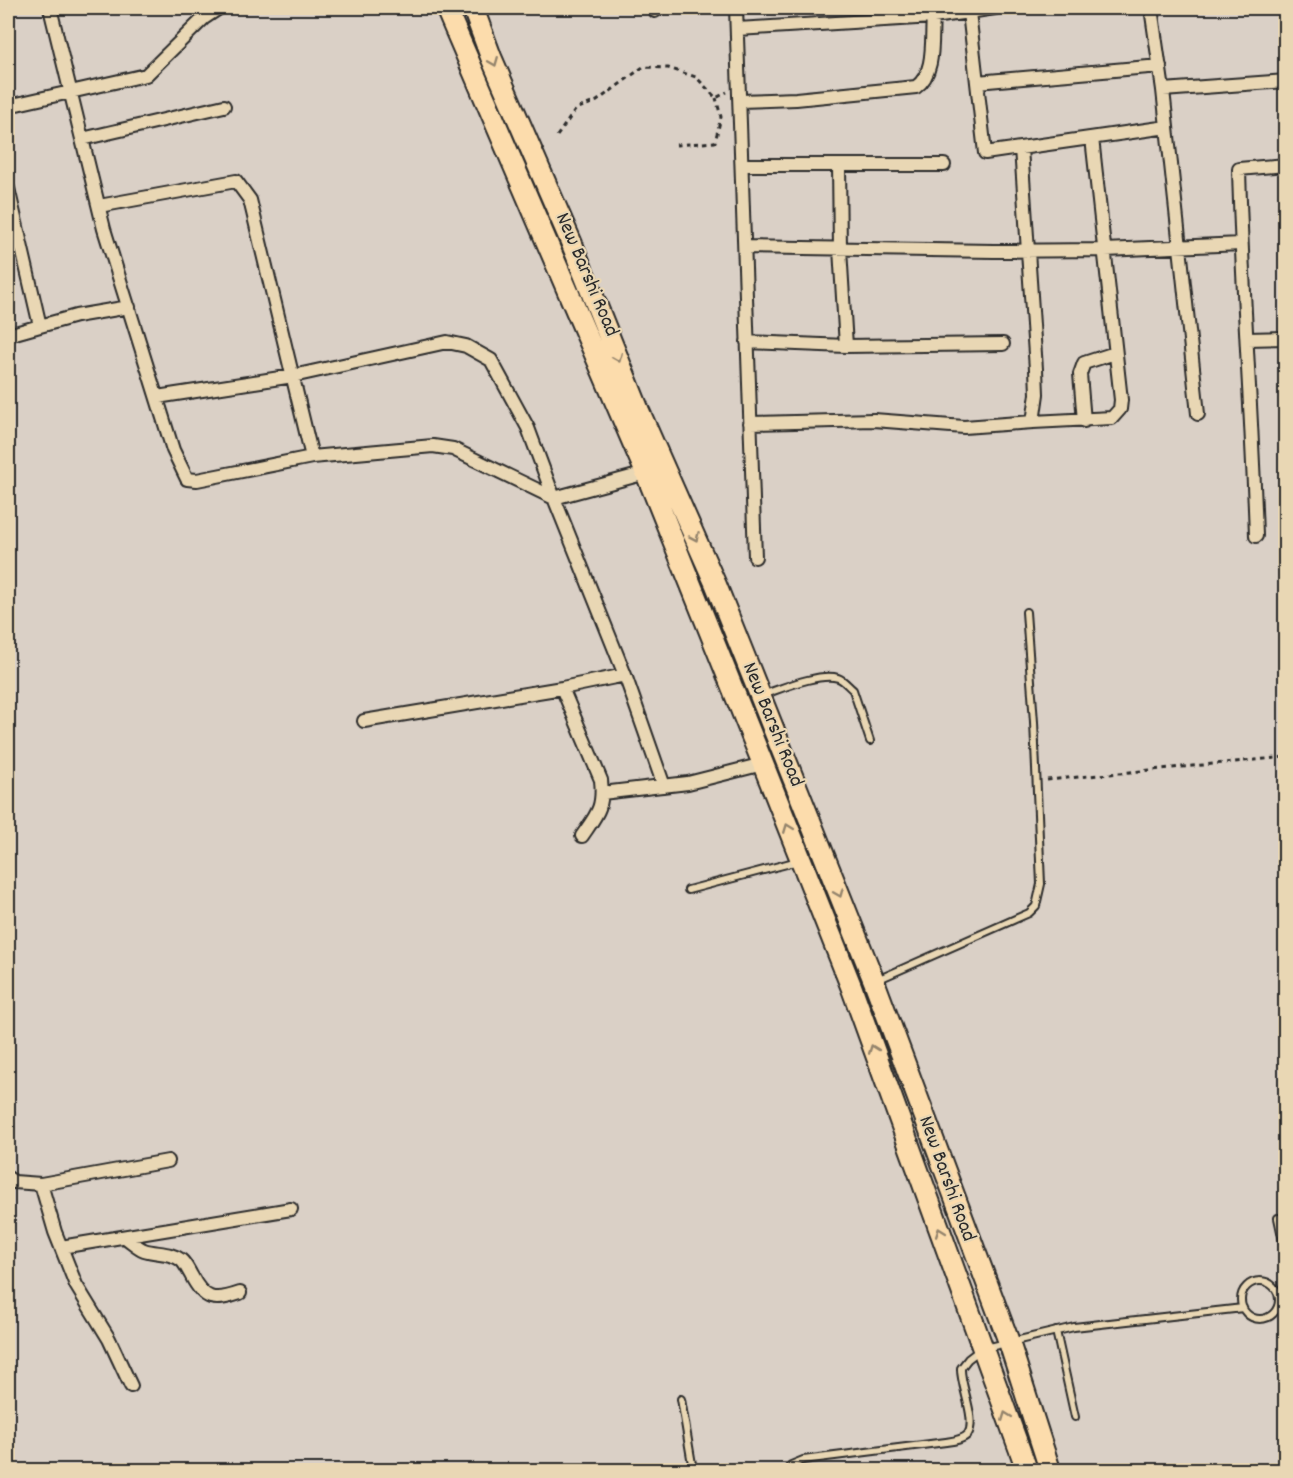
<svg xmlns="http://www.w3.org/2000/svg" width="1293" height="1478" font-family="Dekko,sans-serif">
  <style>
    .lines { fill: none; stroke-linecap: round; stroke-linejoin: round }
    .service-casing { stroke: #2b2b2b; stroke-width: 10 }
    .minor-casing { stroke: #2b2b2b; stroke-width: 16 }
    .primary-casing { stroke: #2b2b2b; stroke-width: 24 }
    .path { stroke: #2b2b2b; stroke-width: 3; stroke-dasharray: 4.5 4.5; stroke-linecap: butt }
    .service { stroke: #e9d7b4; stroke-width: 6 }
    .minor { stroke: #e9d7b4; stroke-width: 12 }
    .primary { stroke: #fcdcac; stroke-width: 20 }
    .oneway { stroke: #94846c }
    .labels { text-anchor: middle; dominant-baseline: central; stroke-width: 4.5; stroke-linejoin: round; paint-order: stroke }
    .street-label { font-size: 21px; fill: #2b2b2b; stroke: #e9d7b4 }
  </style>
  <rect width="100%" height="100%" fill="#dad0c6"/>
  <filter id="ink" filterUnits="userSpaceOnUse"><feTurbulence type="fractalNoise" baseFrequency=".0167" numOctaves="2"/><feDisplacementMap in="SourceGraphic" scale="12" xChannelSelector="R" yChannelSelector="G"/><feConvolveMatrix kernelMatrix="1 2 1 2 8 2 1 2 1" color-interpolation-filters="sRGB"/></filter>
  <g filter="url(#ink)">
    <g class="lines">
      <!-- service casing -->
      <g class="service-casing">
        <path id="service" d="M762 695C780 689 820 672 838 678 844 680 848 686 853 690L870 741
          M688 890 798 861
          M877 980 1029 913 1036 906 1041 884 1034 722 1026 612
          M1278 1218 1286 1255
          M1241 1300a19 19 0 1 1 38 0a19 19 0 1 1-38 0Z
          M1056 1331 1075 1417
          M681 1399 693 1470
          M576 1469V1470
          M787 1470 791 1465 803 1460 946 1442C953 1441 963 1440 968 1434 977 1420 960 1385 961 1368L968 1359 981 1349 1074 1327 1243 1308"/>
      </g>
      <!-- minor casing -->
      <g class="minor-casing">
        <path id="minor" d="M50 8 104 229 173 450 187 479 197 480 312 457
          M654 8 655 11
          M736 8 755 557
          M995 8 969 12 985 153 1167 127
          M1151 8 1163 90 1198 414
          M737 29 933 17 969 12V8
          M977 82 1160 66
          M1163 90 1286 81
          M740 101 796 99 916 87C936 73 931 39 933 17
          M8 106 146 75 204 18 219 8
          M82 139 224 106
          M1021 148 1036 369 1037 394 1033 422 1112 418 1120 409 1121 400 1092 138
          M743 165H944
          M839 165 840 249 846 346 1003 344
          M8 188 40 326 76 316 129 307
          M99 206 236 181 250 200 312 457 433 446 453 449 554 498 625 675 664 786
          M746 247 994 251 1105 250 1241 244
          M8 335 40 326
          M1247 339 1286 338
          M747 342 846 346
          M157 397 293 376 447 342 466 346 491 360 528 428 554 498 646 473
          M1084 421 1080 374 1084 363 1115 353
          M750 423 874 420 964 427 1033 422
          M1256 536C1252 413 1242 291 1239 169L1286 165
          M562 688 601 780C604 808 597 814 582 836
          M364 721 562 688 625 675
          M602 793 688 783 763 764
          M8 1178 14 1182 41 1184 55 1232 76 1285 109 1339 131 1386
          M41 1184 168 1161
          M125 1237C131 1241 137 1247 144 1250 156 1254 171 1252 181 1260 185 1263 188 1270 191 1275 204 1301 214 1302 240 1293
          M61 1247 291 1209"/>
      </g>
      <!-- primary casing -->
      <g class="primary-casing">
        <path id="primary" d="M446 8 646 473 763 764 851 986 1027 1470
          M473 8 491 57 572 244 639 411 716 585 874 981 1009 1342 1050 1470"/>
      </g>
      <!-- path -->
      <path class="path" d="M557 136 576 109 597 101 643 67 668 68 696 77 716 98 727 92
        M676 145 715 142 721 117 716 98
        M1047 780 1286 757"/>
      <!-- service -->
      <use href="#service" class="service"/>
      <!-- minor -->
      <use href="#minor" class="minor"/>
      <!-- primary -->
      <use href="#primary" class="primary"/>
    </g>
    <!-- one-way arrows -->
    <defs><path id="oneway-chevron" d="M-2-3.5L2.5 0L-2 3.5" fill="none" stroke-width="1.6" stroke-linecap="round" stroke-linejoin="round" transform="scale(1.5)"/></defs>
    <g class="oneway">
      <use href="#oneway-chevron" transform="translate(494 62) rotate(68)"/>
      <use href="#oneway-chevron" transform="translate(618 358) rotate(68)"/>
      <use href="#oneway-chevron" transform="translate(695 537) rotate(66)"/>
      <use href="#oneway-chevron" transform="translate(788 828) rotate(-111)"/>
      <use href="#oneway-chevron" transform="translate(839 893) rotate(68)"/>
      <use href="#oneway-chevron" transform="translate(873 1049) rotate(-110)"/>
      <use href="#oneway-chevron" transform="translate(940 1232) rotate(-110)"/>
      <use href="#oneway-chevron" transform="translate(1006 1416) rotate(-111)"/>
    </g>
  </g>
  <g class="labels">
    <!-- street labels -->
    <g class="street-label">
      <text transform="translate(586 275) rotate(67)">New Barshi Road</text>
      <text transform="translate(772 725) rotate(68)">New Barshi Road</text>
      <text transform="translate(946 1179) rotate(70)">New Barshi Road</text>
    </g>
  </g>
  <!-- margin -->
  <rect width="1293" height="1478" fill="none" stroke="#e9d7b4" stroke-width="30"/>
  <rect x="15" y="15" width="1263" height="1448" fill="none" stroke="#2b2b2b" stroke-width="2" filter="url(#ink)"/>
</svg>
